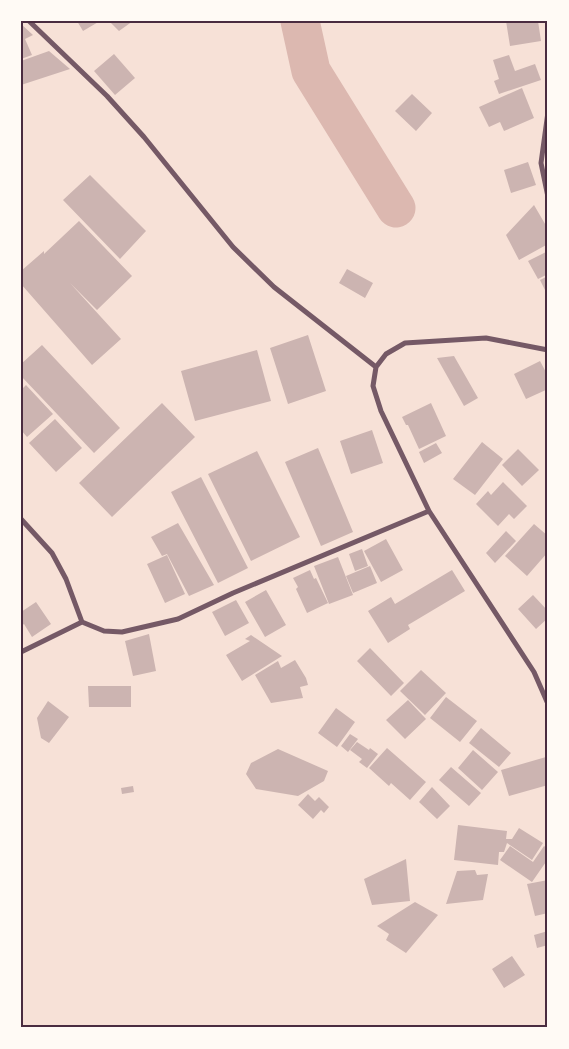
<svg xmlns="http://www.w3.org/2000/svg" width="569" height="1049" font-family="Raleway,sans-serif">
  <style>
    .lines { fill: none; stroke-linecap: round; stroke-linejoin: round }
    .river { stroke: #dcb8b0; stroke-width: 39 }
    .building { fill: #ccb4b1 }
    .minor { stroke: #755966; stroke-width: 5 }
    .neatline { fill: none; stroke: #4a2c40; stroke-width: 2 }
  </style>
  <rect width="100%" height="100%" fill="#f7e1d7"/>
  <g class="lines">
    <!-- river -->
    <path class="river" d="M300 21 311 71 396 208"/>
  </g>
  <!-- building -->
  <path class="building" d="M77 21H100L83 31Z
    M109 21H133L119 31Z
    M506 21H538L541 41 510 46Z
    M21 24 33 35 25 39 32 55 21 59Z
    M49 51 70 69 21 85V61Z
    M114 54 135 78 115 95 94 71Z
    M509 55 515 71 535 64 541 80 499 94 494 81 499 79 493 60Z
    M522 88 534 118 504 131 500 122 489 127 479 107Z
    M412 94 432 113 416 131 395 111Z
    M528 162 536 185 511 193 504 170Z
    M90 175 146 231 120 259 63 200Z
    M534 205 548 229V244L519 260 506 235Z
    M79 221 132 276 97 310 70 283 121 339 92 365 21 284V271L44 251V254Z
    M548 251V274L538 279 528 261Z
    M347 269 373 283 365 298 339 283Z
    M548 276V296L540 280Z
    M308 335 326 391 288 404 270 348Z
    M42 345 120 428 94 453 21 376V364Z
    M257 350 271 401 195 421 181 371Z
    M454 356 478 398 464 406 437 358Z
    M540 361 548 376V389L526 399 514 374Z
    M26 385 53 414 27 437 21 430V390Z
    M162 403 195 437 112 517 79 483Z
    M431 403 446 436 419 449 408 425H406L402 417Z
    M55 419 82 448 56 472 29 443Z
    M372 430 383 463 351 474 340 441Z
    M482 442 503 459 475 495 453 479Z
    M436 443 442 453 424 463 419 452Z
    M318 448 353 532 321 546 285 462Z
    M518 449 539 470 522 486 502 465Z
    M257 451 300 537 251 561 208 474Z
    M201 477 248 568 218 583 171 492Z
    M503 482 527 506 514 519 509 514 498 526 476 504 488 491 491 495Z
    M178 523 214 585 189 596 167 554 162 556 151 537Z
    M534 524 548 536V552L527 576 505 556Z
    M506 531 516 541 495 563 486 553Z
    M386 539 403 570 381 582 364 551Z
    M362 549 368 566 355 571 349 554Z
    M167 555 185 594 165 603 147 564Z
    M338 557 353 595 329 604 314 566Z
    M370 566 377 583 353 593 346 576Z
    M310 570 314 579 316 578 328 603 307 613 296 589 298 587 293 578Z
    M452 570 465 591 408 625 410 629 388 643 368 611 391 597 395 604Z
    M266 590 286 625 265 637 245 602Z
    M533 595 548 611V618L536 629 518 609Z
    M236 600 249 623 225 636 212 612Z
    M36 602 51 624 32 637 24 624 21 626V612Z
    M149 634 156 671 133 676 125 641Z
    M251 635 282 656 242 681 226 655 250 641 245 639Z
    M370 648 404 683 391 696 357 661Z
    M295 660 306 678 308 685 300 687 303 698 271 703 255 675 278 661 281 668Z
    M421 670 446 693 425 715 400 691Z
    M88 686H131V707H89Z
    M446 697 477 721 460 742 430 718Z
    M408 700 426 719 405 739 386 720Z
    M48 701 69 717 49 743 41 738 37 718Z
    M336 708 355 722 337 747 318 733Z
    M481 728 511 753 499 767 469 743Z
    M350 734 358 739 348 752 341 746Z
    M357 742 369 750 370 748 378 754 367 768 359 762 362 759 350 750Z
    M387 748 426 782 410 800 391 783 389 786 369 768Z
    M278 749 328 771 324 781 298 796 256 789 246 774 251 763Z
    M473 750 498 772 482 790 458 768Z
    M546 757 548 763V785L509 796 501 770Z
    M451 767 481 793 469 806 439 780Z
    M133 786 134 792 122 794 121 788Z
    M432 787 450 806 437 819 419 802Z
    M308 794 315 801 319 797 329 807 324 813 321 810 313 819 298 805Z
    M458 825 507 831 506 839H512L519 828 543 843 532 860 507 843 504 852H499L498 865 454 860Z
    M510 846 533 862 544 846 548 849V859L532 882 500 860Z
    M406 859 410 901 372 905 364 879Z
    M475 870 477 875 488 874 483 900 446 904 457 871Z
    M548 880V913L535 916 527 884Z
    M415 902 438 915 406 953 386 940 389 934 377 926Z
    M548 931V945L537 948 534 935Z
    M512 956 525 975 504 988 492 969Z"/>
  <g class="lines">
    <!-- minor -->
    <path class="minor" d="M29 21 107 96 144 137 233 247 274 287 376 367
      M548 112 541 163 548 197
      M548 350 486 338 405 343 386 354 376 367 373 386 381 411 429 511 534 672 548 704
      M21 519 52 553 66 579 82 622
      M82 622 104 631 122 632 178 619 233 593 429 511
      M21 652 82 622"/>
  </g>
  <!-- border -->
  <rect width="569" height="1049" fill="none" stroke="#fffaf5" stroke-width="45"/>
  <rect x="22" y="22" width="524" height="1004" class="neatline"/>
</svg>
